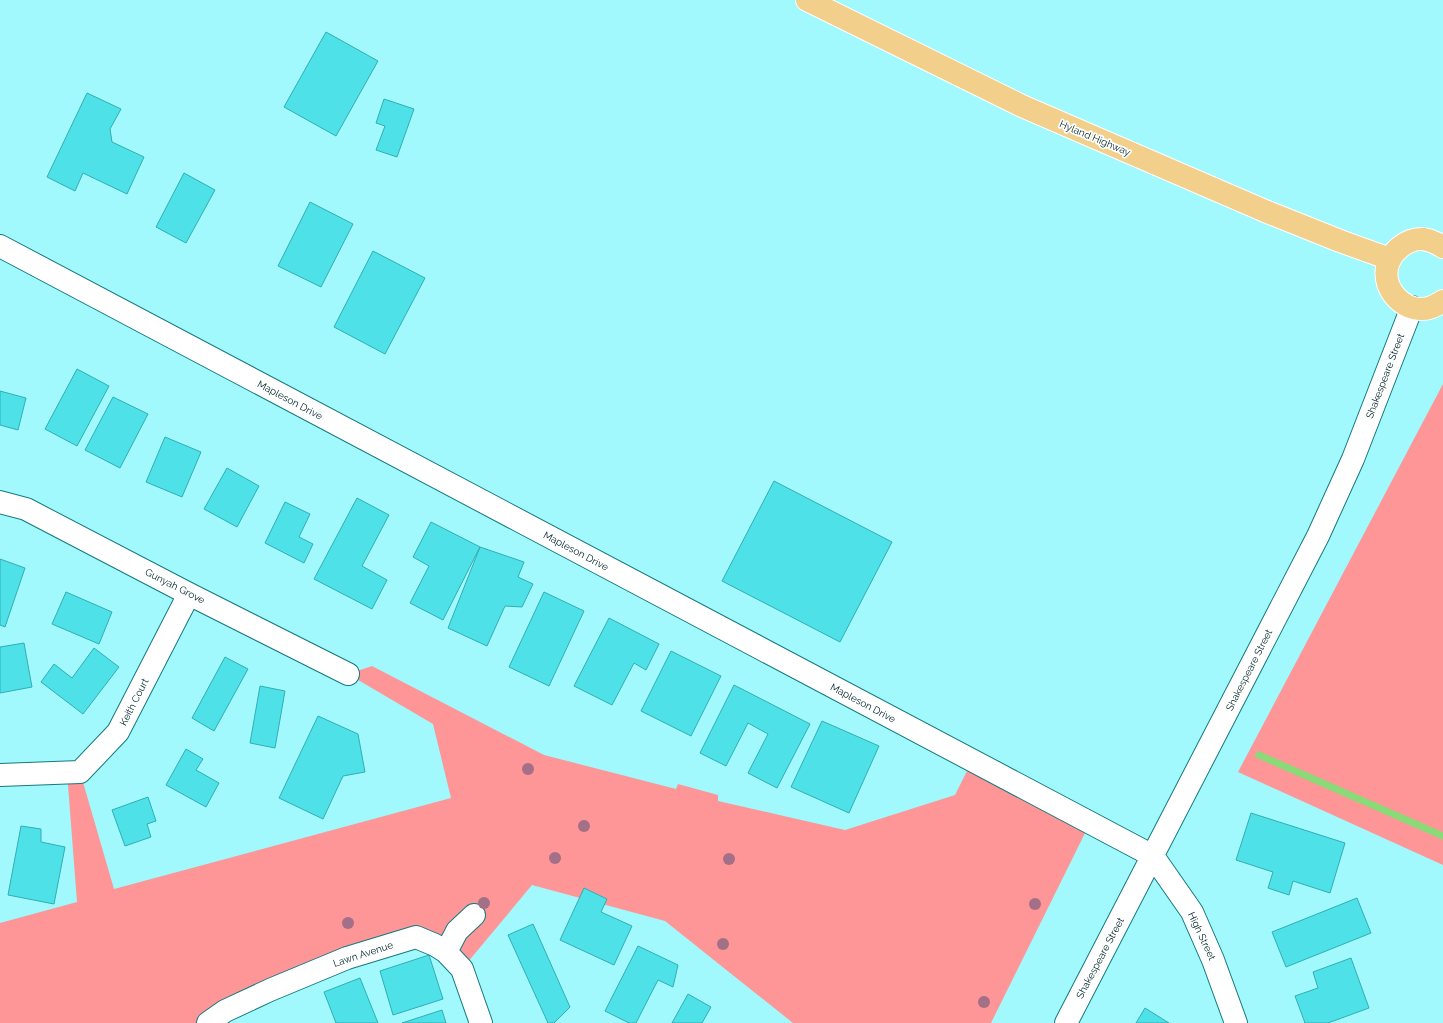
<svg xmlns="http://www.w3.org/2000/svg" width="1443" height="1023" font-family="Raleway,sans-serif">
  <style>
    .green { fill: #fe9596 }
    .lines { fill: none; stroke-linecap: round; stroke-linejoin: round }
    .stream { stroke: #8bda78; stroke-width: 7 }
    .building { fill: #4ee1e8; stroke: #31aeb4 }
    .minor-casing { stroke: #16797d; stroke-width: 24 }
    .major-casing { stroke: #fff; stroke-width: 24 }
    .minor { stroke: #fff; stroke-width: 22 }
    .major { stroke: #f2cf8b; stroke-width: 22 }
    .tree { fill: #a37088 }
    .labels { text-anchor: middle; dominant-baseline: central; stroke-width: 3.5; stroke-linejoin: round; paint-order: stroke }
    .street-label { font-size: 10px; fill: #002527; stroke: #fff }
  </style>
  <rect width="100%" height="100%" fill="#a1f9fd"/>
  <!-- green -->
  <path class="green" d="M1443 384V865L1238 772Z
    M372 666 544 755 676 789 678 784 718 795V801L845 830 955 795 972 761 1090 823 991 1023H793L665 921 532 885 462 969 412 943 214 1023H0V923L77 902 67 772H80L114 889 451 798 433 724 348 674Z"/>
  <g class="lines">
    <!-- stream -->
    <path class="stream" d="M1259 755 1443 836"/>
  </g>
  <!-- building -->
  <path class="building" d="M326 32 378 61 336 136 284 107Z
    M87 93 121 109 110 129 112 142 144 157 127 194 83 173 75 191 47 177Z
    M384 99 414 109 397 157 376 150 385 126 376 123Z
    M184 173 215 190 186 243 156 227Z
    M310 202 353 224 321 287 278 266Z
    M373 251 425 278 385 354 334 327Z
    M77 369 109 386 77 446 45 429Z
    M0 391 26 398 18 430 0 425Z
    M113 397 148 414 120 468 85 450Z
    M165 437 201 452 182 497 146 482Z
    M227 468 259 486 237 527 204 509Z
    M774 481 892 542 840 642 722 581Z
    M357 498 389 515 362 566 387 580 372 609 314 579Z
    M285 502 310 514 299 537 313 544 304 563 265 543Z
    M431 522 480 547 443 620 410 603 429 566 413 557Z
    M480 547 524 562 518 577 533 584 522 607 505 606 487 646 448 628Z
    M0 559 25 568 5 627 0 625Z
    M66 592 112 612 99 644 52 624Z
    M544 592 584 611 549 686 509 667Z
    M609 618 659 644 646 670 634 663 612 705 574 686Z
    M24 643 32 687 0 693V647Z
    M94 648 119 667 83 714 41 682 54 664 72 678Z
    M671 651 721 676 691 736 641 711Z
    M225 657 248 669 214 731 192 718Z
    M734 685 810 724 777 788 748 773 768 734 748 723 726 766 700 753Z
    M260 686 285 691 275 748 250 743Z
    M318 716 358 734 365 772 343 776 323 819 279 798Z
    M822 721 879 746 849 813 791 787Z
    M186 749 203 759 196 770 219 783 206 807 166 785Z
    M148 797 156 821 147 824 151 837 125 846 112 810Z
    M1251 813 1345 843 1330 893 1293 881 1289 895 1268 888 1273 872 1236 860Z
    M21 826 41 829V842L65 847 54 904 8 895Z
    M584 888 607 899 601 912 632 926 614 965 560 940Z
    M1357 898 1371 933 1286 967 1272 932Z
    M533 924 570 1007 554 1023H548L508 935Z
    M638 946 678 965 673 987 658 980 636 1023H629L605 1011Z
    M429 955 443 999 393 1015 380 971Z
    M1351 958 1369 1008 1328 1023H1305L1295 996 1318 988 1313 972Z
    M360 978 378 1023H336L324 992Z
    M688 994 711 1007 702 1023H672Z
    M1145 1008 1169 1023H1136Z
    M442 1010 446 1023H402Z"/>
  <g class="lines">
    <!-- minor casing -->
    <g class="minor-casing">
      <path id="minor" d="M0 246 1153 856 1192 912 1213 960 1236 1023
        M0 502 26 509 189 594 348 674
        M0 775 80 772 118 732 189 594
        M446 952 457 931 474 915
        M208 1023 225 1011 270 990 347 958 416 937 435 945 446 952 462 969 481 1023
        M1066 1023 1318 536 1353 459 1412 307"/>
    </g>
    <!-- major casing -->
    <g class="major-casing">
      <path id="major" d="M807 0 1022 106 1265 211 1340 241 1390 259
        M1443 247C1437 243 1430 240 1423 239 1407 238 1390 252 1387 268 1383 289 1402 310 1423 309 1430 309 1437 305 1443 301"/>
    </g>
    <!-- minor -->
    <use href="#minor" class="minor"/>
    <!-- major -->
    <use href="#major" class="major"/>
  </g>
  <!-- trees -->
  <g class="tree">
    <circle cx="528" cy="769" r="6"/>
    <circle cx="584" cy="826" r="6"/>
    <circle cx="555" cy="858" r="6"/>
    <circle cx="729" cy="859" r="6"/>
    <circle cx="484" cy="903" r="6"/>
    <circle cx="1035" cy="904" r="6"/>
    <circle cx="348" cy="923" r="6"/>
    <circle cx="723" cy="944" r="6"/>
    <circle cx="984" cy="1002" r="6"/>
  </g>
  <g class="labels">
    <!-- street labels -->
    <g class="street-label">
      <text transform="translate(1095 138) rotate(23)">Hyland Highway</text>
      <text transform="translate(1385 376) rotate(-69)">Shakespeare Street</text>
      <text transform="translate(290 400) rotate(28)">Mapleson Drive</text>
      <text transform="translate(576 551) rotate(28)">Mapleson Drive</text>
      <text transform="translate(175 586) rotate(27)">Gunyah Grove</text>
      <text transform="translate(1249 670) rotate(-63)">Shakespeare Street</text>
      <text transform="translate(134 702) rotate(-63)">Keith Court</text>
      <text transform="translate(863 703) rotate(28)">Mapleson Drive</text>
      <text transform="translate(1202 936) rotate(65)">High Street</text>
      <text transform="translate(363 954) rotate(-18)">Lawn Avenue</text>
      <text transform="translate(1100 958) rotate(-62)">Shakespeare Street</text>
    </g>
  </g>
</svg>
